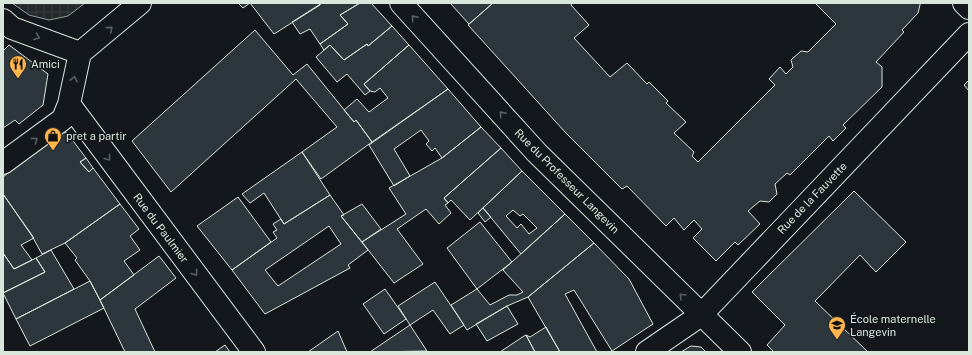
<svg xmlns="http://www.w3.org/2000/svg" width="972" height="355" font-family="'Public Sans',sans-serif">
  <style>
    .plaza { fill: url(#plaza-grid); stroke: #939e99 }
    .building { fill: #2c363c; stroke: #d8e6dc; fill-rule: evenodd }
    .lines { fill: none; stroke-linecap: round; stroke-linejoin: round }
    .street-casing { stroke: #d8e6dc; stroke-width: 24 }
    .street { stroke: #14181c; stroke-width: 22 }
    .oneway { stroke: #59605f }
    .labels { text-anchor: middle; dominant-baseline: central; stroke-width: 3; stroke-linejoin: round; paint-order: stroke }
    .poi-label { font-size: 11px; fill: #d8e6dc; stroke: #14181c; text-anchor: start }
    .street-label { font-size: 11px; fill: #d8e6dc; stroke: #14181c }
  </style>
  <defs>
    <pattern id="plaza-grid" width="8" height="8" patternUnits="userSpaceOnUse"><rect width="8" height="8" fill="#24282b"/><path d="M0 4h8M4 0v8" fill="none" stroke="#393d3f"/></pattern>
  </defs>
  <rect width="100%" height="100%" fill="#14181c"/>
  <!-- plaza -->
  <path class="plaza" d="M12 3H85L68 16 49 20 29 15Z"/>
  <!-- building -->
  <path class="building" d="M238 3H319L320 5 274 34 250 3 243 8Z
    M322 3H360L340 15 348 24 320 44 310 29 300 34 292 22Z
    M360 3H371L392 26 368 46 367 44 344 60 330 45 324 50 320 44 348 24 340 15Z
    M450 3H493L469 24Z
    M493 3H572L571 5 589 25 574 38 610 77 627 63 647 84 649 82 668 101 666 103 686 122 674 133 694 152 692 156 698 162 775 85 769 79 780 67 786 74 793 67 791 60 801 51 808 52 836 24 815 3H920V5L918 13 902 30 904 32 876 62 882 67V87L843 125 846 128 833 141 829 136 790 175 787 173 775 184 777 194 769 202 760 201 748 211 760 224 738 245 735 242 716 261 693 238 702 229 694 220 684 230 674 218 666 226 627 186 622 189 565 132 468 25Z
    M392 26 409 45 364 84 370 91 365 95 347 74 337 82 316 57 330 45 344 60 367 44 368 46Z
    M255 30 293 75 307 64 354 122 356 120 372 142 321 179 302 152 337 127 296 79 171 192 132 141Z
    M9 45 48 74 43 105 19 124 15 120 3 128V51Z
    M409 45 448 89 372 142 356 120 354 122 344 110 357 99 369 112 388 98 380 88 375 92 370 91 364 84Z
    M969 80V91L964 85Z
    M448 89 481 127 442 158 435 148 432 151 426 144 429 141 421 130 394 149 410 176 394 186 369 145Z
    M481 127 501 148 444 198 448 203 445 205 451 213 439 224 426 209 397 229 423 264 394 283 362 242 406 214 389 188 442 158Z
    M61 132 67 133 86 158 80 162 89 172 93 168 120 204 65 243 42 254 32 236 3 194V177Z
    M501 148 522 171 470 220 451 200 448 203 444 198Z
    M302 152 330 195 284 224 264 193 250 203 242 194Z
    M86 158 93 168 89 172 80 162Z
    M522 171 565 214 521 254 483 208ZM513 210 520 216 523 214 537 228 529 234 521 224 517 228 506 216Z
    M854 191 906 242 876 272 860 255 815 301 868 352H774L767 345 785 325 752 292Z
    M3 194 34 238 21 245 32 260 14 269 3 253Z
    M330 195 344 215 341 216 368 250 348 265 350 268 265 314 232 270 277 238 273 232 277 230 273 224 281 219 284 224ZM329 226 341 244 278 286 265 270Z
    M238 197 271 242 232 270 197 226Z
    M120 204 139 229 130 236 140 250 124 261 134 275 100 300 90 281 75 260 77 258 65 243Z
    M362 204 381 229 362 242 341 216Z
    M483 208 491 217 485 222 478 213Z
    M565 214 594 243 528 297 507 306 467 330 451 305 477 289 490 305 509 295H517L523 292 503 270Z
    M480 222 512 262 477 289 447 248Z
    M594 243 629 279 653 324 612 351 574 290 565 294 597 352H560L528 297Z
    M51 250 74 289 16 319 3 293 45 272 36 258Z
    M3 253 14 269 36 258 45 272 3 293Z
    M159 256 176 278 135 309 155 352H125L100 300Z
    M90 281 104 308 30 346 16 319Z
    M435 282 464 325 450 334 433 310 410 325 398 306Z
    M385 289 406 319 384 334 363 304Z
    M507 306 518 324 487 341 476 324Z
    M410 325 427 351 370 352Z
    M546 327 560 352H535L526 335 530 337Z
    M338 331 347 352H308Z
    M526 335 535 352H500L524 336Z
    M225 345 230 352H215Z
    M691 346 701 347 706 352H681Z"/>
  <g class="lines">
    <!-- street casing -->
    <g class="street-casing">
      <path id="street" d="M401 3 537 153 740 352
        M964 3 969 8
        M3 20 12 28 80 53
        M80 53 140 3
        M69 104 254 352
        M3 163 63 119 69 104 80 53
        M647 352 701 315 969 34"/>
    </g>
    <!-- street -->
    <use href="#street" class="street"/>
  </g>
  <!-- one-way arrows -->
  <defs><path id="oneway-chevron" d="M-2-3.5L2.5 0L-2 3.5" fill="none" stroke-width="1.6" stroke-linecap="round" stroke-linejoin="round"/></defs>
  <g class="oneway">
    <use href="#oneway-chevron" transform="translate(414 18) rotate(-132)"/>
    <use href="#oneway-chevron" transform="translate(110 29) rotate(-40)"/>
    <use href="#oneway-chevron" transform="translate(37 37) rotate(21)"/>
    <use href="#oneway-chevron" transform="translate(74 79) rotate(-78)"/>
    <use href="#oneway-chevron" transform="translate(502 114) rotate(-132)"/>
    <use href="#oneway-chevron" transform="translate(35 140) rotate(-36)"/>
    <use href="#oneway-chevron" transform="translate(108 158) rotate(53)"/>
    <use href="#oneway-chevron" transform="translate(195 273) rotate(53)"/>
    <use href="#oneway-chevron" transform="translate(682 296) rotate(-135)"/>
  </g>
  <!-- icons -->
  <defs>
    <g id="restaurant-pin" transform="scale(0.9)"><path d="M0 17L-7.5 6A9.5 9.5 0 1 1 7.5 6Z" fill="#ffb74d" stroke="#14181c"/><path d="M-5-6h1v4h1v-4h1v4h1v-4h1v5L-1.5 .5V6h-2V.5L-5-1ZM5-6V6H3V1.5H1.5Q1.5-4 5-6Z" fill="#111"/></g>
    <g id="shop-pin" transform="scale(0.9)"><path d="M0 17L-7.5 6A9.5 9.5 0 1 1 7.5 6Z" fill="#ffb74d" stroke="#14181c"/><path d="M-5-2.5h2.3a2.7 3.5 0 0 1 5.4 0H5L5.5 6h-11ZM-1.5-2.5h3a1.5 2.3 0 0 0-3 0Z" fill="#111"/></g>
    <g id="school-pin" transform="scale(0.9)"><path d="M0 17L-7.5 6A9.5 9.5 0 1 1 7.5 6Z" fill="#ffb74d" stroke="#14181c"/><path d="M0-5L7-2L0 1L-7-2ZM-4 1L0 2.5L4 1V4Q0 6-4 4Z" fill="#111"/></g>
  </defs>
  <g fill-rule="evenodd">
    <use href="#restaurant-pin" x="18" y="64"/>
    <use href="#shop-pin" x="53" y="136"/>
    <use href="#school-pin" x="837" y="325"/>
  </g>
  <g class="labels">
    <!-- poi labels -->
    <g class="poi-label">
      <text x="31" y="64">Amici</text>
      <text x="66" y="136">pret a partir</text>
      <text x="850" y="319">École maternelle<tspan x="850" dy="13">Langevin</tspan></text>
    </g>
    <!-- street labels -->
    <g class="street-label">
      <text transform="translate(567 181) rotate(45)">Rue du Professeur Langevin</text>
      <text transform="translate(812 198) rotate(-46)">Rue de la Fauvette</text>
      <text transform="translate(161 228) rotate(53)">Rue du Paulmier</text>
    </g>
  </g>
  <!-- border -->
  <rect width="972" height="355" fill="none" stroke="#d8e6dc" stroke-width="8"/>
</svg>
